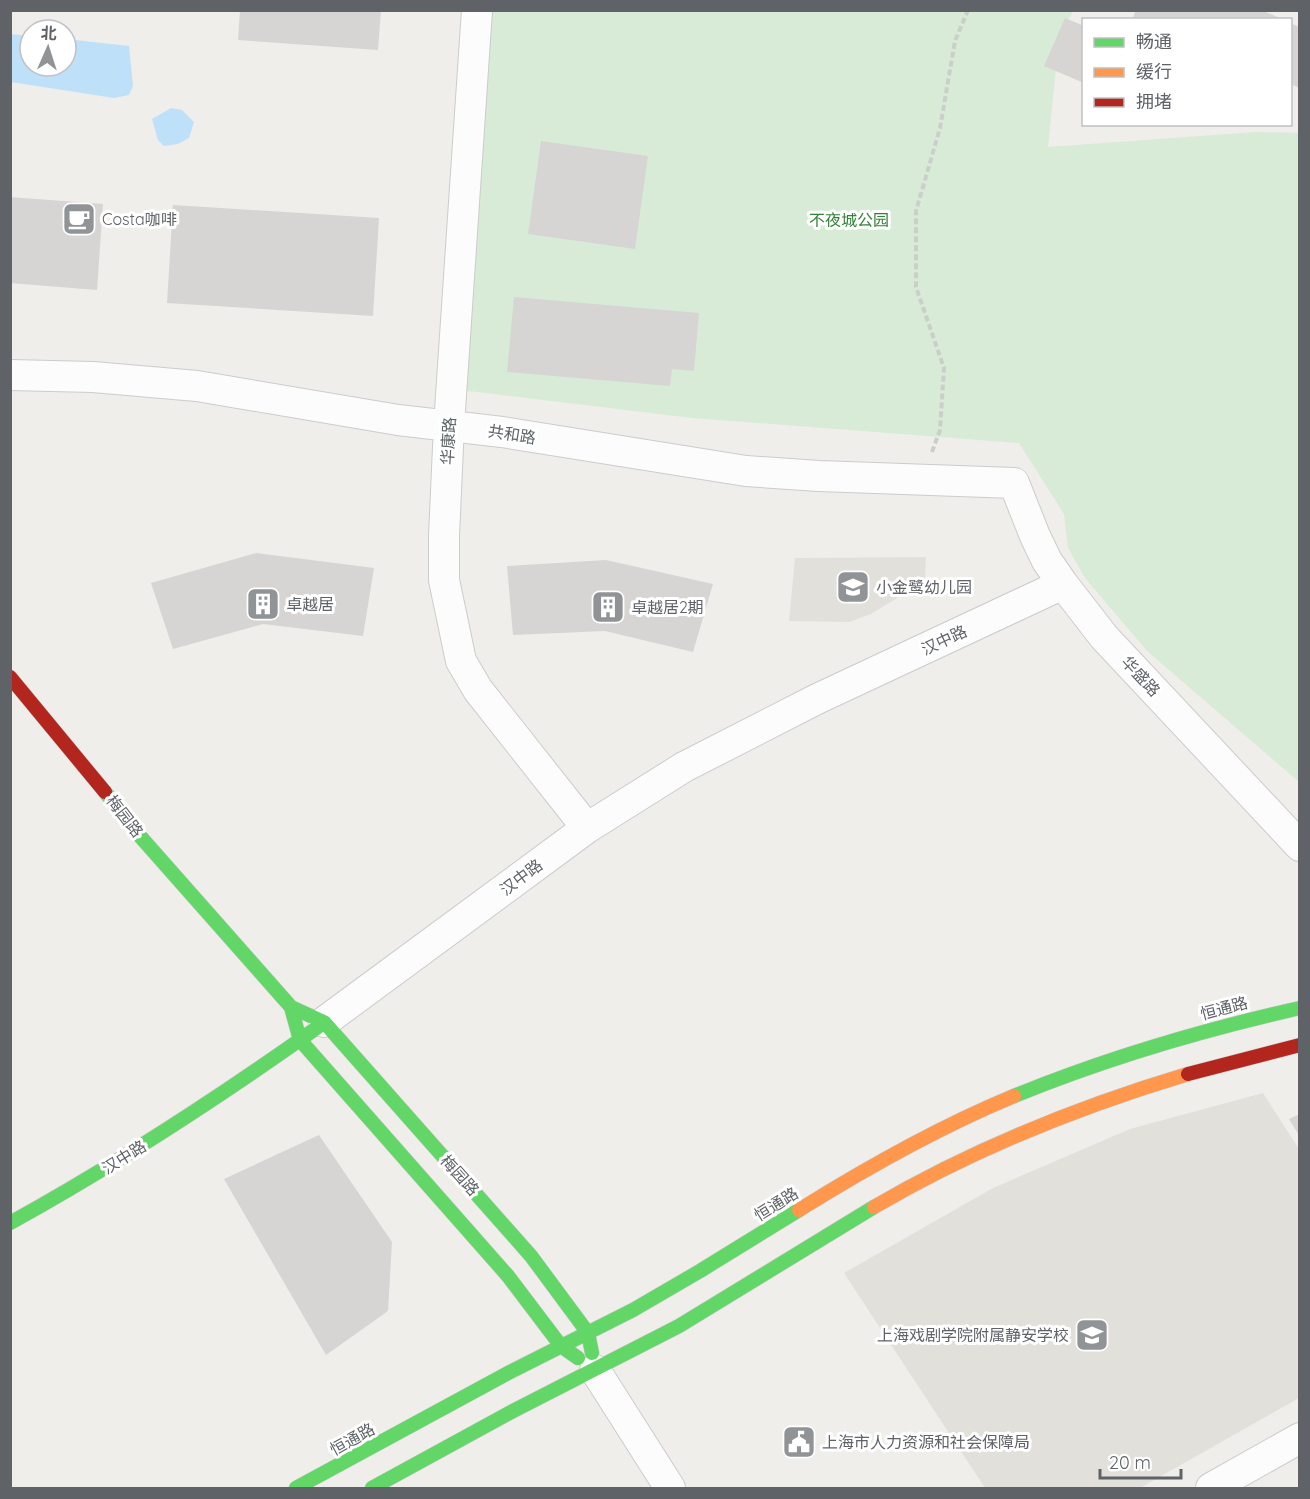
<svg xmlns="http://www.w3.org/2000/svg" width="1310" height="1499" font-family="Quicksand,'Noto Sans SC',sans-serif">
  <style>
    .education { fill: #e2e0da }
    .green { fill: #d8ebd6 }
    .water { fill: #bfe0f9 }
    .building { fill: #d6d5d3 }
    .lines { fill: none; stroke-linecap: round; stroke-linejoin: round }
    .street-casing { stroke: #cbcccc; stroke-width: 32 }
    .fast-casing { stroke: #cacacb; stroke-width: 15 }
    .slow-casing { stroke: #cacacb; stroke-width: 15 }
    .jam-casing { stroke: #cacacb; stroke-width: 15 }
    .path { stroke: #cacfcc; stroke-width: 4; stroke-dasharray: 6 3; stroke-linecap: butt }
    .street { stroke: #fdfcfc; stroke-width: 30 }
    .fast { stroke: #63d668; stroke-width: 14 }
    .slow { stroke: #ff974d; stroke-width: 14 }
    .jam { stroke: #b3261e; stroke-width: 14 }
    .labels { text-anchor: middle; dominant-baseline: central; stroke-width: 6; stroke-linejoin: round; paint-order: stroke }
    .poi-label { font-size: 16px; fill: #5f6368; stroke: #fff; text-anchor: start }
    .park-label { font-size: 16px; fill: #348238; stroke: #fff }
    .street-label { font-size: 16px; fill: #5f6368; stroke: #fff }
  </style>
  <rect width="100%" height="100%" fill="#efeeea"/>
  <!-- education -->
  <path class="education" d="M926 557 925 578 902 595 871 614 849 622 789 621 795 558Z
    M1263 1093 1299 1149V1398L1140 1488H985L844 1273 993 1188 1130 1129Z"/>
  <!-- green -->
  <path class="green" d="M479 11H1073L1059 38 1048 147 1255 132 1299 133V782L1147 651 1085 578 1068 548 1064 514 1019 443 692 418 444 388Z"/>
  <!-- water -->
  <path class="water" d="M10 34 30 36V66H66V39L129 46 133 86 129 95 114 98 11 82Z
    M171 108 182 110 194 122 189 138 178 144 164 146 158 140 152 119Z"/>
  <!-- building -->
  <path class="building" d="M240 10H381L378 50 238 40Z
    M1136 10H1261L1282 19 1132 20Z
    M1065 18 1084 26V83L1044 66Z
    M1290 23 1300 27V88L1290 84Z
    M541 141 648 156 635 249 528 234Z
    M10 197 103 204 97 290 10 283Z
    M173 205 379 218 373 316 167 303Z
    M514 297 699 313 694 371 672 369 670 386 507 372Z
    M256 553 374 568 363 636 263 624 173 649 151 583Z
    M606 560 713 584 693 652 605 631 513 635 507 566Z
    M1300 1114V1137L1289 1119Z
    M319 1135 392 1242 388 1311 326 1355 224 1179Z"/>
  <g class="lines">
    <!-- street casing -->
    <g class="street-casing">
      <path id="street" d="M477 10 449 425 444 536V580L461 661 478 690 587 828
        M10 375 93 377 197 386 398 420 502 432 746 471 819 476 1014 483 1035 536 1047 561 1063 584 1104 637 1300 846
        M324 1022 587 828 684 767 817 699 1063 584
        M595 1370 670 1488
        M1211 1488 1300 1438"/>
    </g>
    <!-- fast casing -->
    <g class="fast-casing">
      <path id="fast" d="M105 792 139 835 291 1007 324 1022 531 1256 588 1333 592 1353
        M291 1007 300 1040 508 1276 561 1346 578 1358
        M1014 1096C1107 1058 1202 1030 1300 1008
        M10 1223C117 1164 218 1098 318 1027
        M296 1488 510 1372 633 1310 700 1271 799 1210
        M372 1488 513 1411 679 1326 874 1207"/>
    </g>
    <!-- slow casing -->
    <g class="slow-casing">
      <path id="slow" d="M874 1207C973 1149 1078 1107 1188 1074
        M799 1210C868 1167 939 1127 1014 1096"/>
    </g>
    <!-- jam casing -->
    <g class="jam-casing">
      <path id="jam" d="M10 677 105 792
        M1188 1074 1300 1045"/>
    </g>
    <!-- path -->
    <path class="path" d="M932 452 940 430 944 368 916 287V211L940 128 955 41 968 10"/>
    <!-- street -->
    <use href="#street" class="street"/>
    <!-- fast -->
    <use href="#fast" class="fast"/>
    <!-- slow -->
    <use href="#slow" class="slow"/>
    <!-- jam -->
    <use href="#jam" class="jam"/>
  </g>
  <!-- icons -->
  <defs>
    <g id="cafe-square" transform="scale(1.725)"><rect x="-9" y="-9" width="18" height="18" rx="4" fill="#919496" stroke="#fff"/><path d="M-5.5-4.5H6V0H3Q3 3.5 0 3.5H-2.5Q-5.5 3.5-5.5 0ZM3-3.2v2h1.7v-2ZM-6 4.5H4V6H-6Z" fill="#fff"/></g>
    <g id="school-square" transform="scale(1.725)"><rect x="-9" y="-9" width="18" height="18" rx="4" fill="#919496" stroke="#fff"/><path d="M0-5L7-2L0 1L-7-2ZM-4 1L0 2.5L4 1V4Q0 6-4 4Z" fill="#fff"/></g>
    <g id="building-square" transform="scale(1.725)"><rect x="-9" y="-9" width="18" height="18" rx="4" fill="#919496" stroke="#fff"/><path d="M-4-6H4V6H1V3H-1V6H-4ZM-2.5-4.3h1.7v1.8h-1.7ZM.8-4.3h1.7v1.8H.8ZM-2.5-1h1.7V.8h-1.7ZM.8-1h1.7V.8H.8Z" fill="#fff"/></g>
    <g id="civic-square" transform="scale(1.725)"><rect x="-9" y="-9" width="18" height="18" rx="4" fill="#919496" stroke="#fff"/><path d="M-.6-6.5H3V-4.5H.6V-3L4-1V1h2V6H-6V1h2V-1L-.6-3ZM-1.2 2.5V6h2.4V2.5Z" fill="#fff"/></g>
  </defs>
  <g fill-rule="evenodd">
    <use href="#cafe-square" x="79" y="219"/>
    <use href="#school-square" x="853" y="587"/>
    <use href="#building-square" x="263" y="604"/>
    <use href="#building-square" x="608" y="607"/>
    <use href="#school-square" x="1092" y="1335"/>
    <use href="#civic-square" x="799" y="1442"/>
  </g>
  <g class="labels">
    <!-- poi labels -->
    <g class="poi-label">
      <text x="102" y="219">Costa咖啡</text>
      <text x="876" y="587">小金鹭幼儿园</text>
      <text x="286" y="604">卓越居</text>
      <text x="631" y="607">卓越居2期</text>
      <text x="1069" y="1335" text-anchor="end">上海戏剧学院附属静安学校</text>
      <text x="822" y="1442">上海市人力资源和社会保障局</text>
    </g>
    <!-- park labels -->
    <g class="park-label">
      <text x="849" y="220">不夜城公园</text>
    </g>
    <!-- street labels -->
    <g class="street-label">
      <text transform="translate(512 434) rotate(9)">共和路</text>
      <text transform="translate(448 441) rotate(-87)">华康路</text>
      <text transform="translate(944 640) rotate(-25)">汉中路</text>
      <text transform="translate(1141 676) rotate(47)">华盛路</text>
      <text transform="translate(125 816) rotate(52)">梅园路</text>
      <text transform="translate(521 877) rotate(-37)">汉中路</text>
      <text transform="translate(1224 1008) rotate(-15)">恒通路</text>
      <text transform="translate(124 1157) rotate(-32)">汉中路</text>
      <text transform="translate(460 1175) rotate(48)">梅园路</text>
      <text transform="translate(776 1204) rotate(-32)">恒通路</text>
      <text transform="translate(352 1439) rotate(-29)">恒通路</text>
    </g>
  </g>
  <!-- border -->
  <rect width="1310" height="1499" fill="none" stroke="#5f6368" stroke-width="24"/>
  <!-- legend -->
  <rect x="1082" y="18" width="210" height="108" fill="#ffffff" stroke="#bfc1c3" stroke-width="1.5"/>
  <rect x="1094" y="38" width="30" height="9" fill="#63d668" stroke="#bfc1c3" stroke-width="1.5"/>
  <text x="1136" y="48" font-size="18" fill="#5f6368">畅通</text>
  <rect x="1094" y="68" width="30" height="9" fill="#ff974d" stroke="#bfc1c3" stroke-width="1.5"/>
  <text x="1136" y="78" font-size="18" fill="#5f6368">缓行</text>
  <rect x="1094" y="98" width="30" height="9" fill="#b3261e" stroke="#bfc1c3" stroke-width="1.5"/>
  <text x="1136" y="108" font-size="18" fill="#5f6368">拥堵</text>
  <!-- north arrow -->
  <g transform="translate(48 48) rotate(3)"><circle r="28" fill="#ffffff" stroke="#bfc1c3" stroke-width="1.5"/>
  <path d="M0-4.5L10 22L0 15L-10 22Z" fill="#919496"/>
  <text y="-9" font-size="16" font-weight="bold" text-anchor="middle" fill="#5f6368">北</text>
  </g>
  <!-- scale -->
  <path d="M1100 1469v9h81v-9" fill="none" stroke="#5f6368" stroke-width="3"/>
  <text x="1109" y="1469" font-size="18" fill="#5f6368" stroke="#ffffff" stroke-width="4.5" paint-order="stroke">20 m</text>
</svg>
